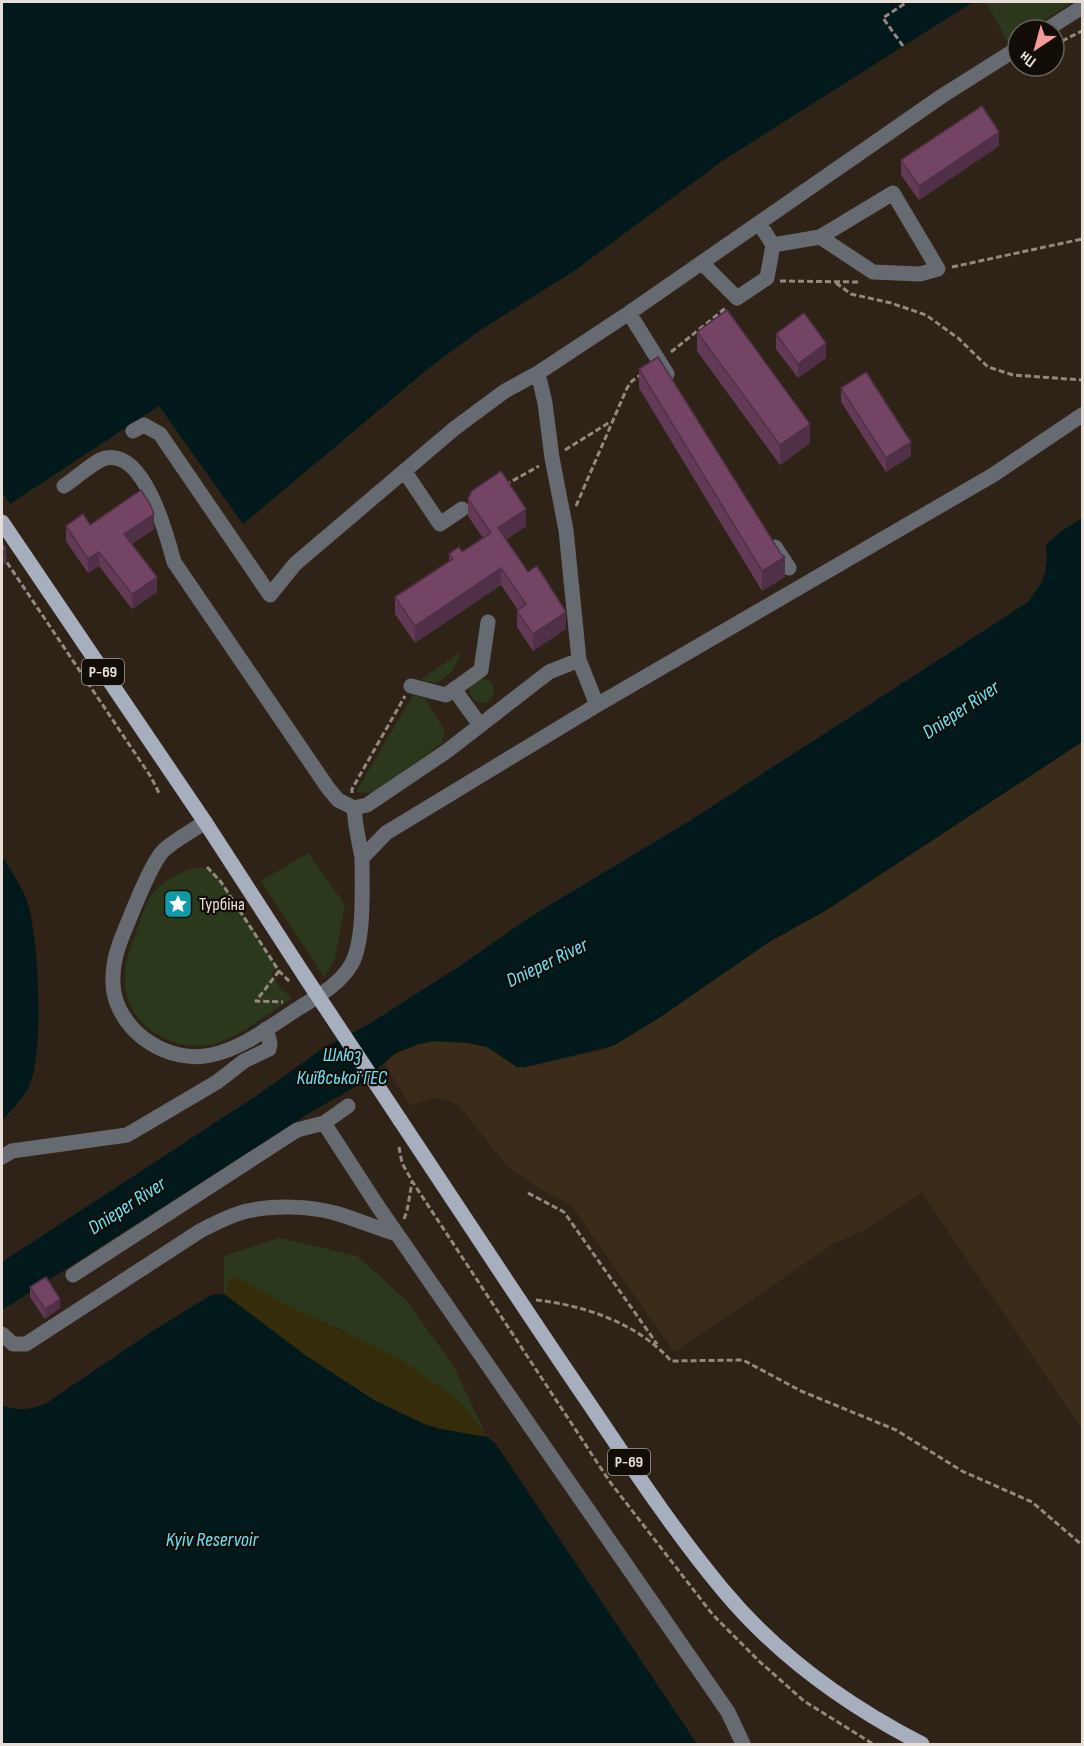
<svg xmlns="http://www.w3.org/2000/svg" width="1084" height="1746" font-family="'Sofia Sans Condensed',sans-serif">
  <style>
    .built { fill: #3b2b19 }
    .green { fill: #2c381c }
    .sand { fill: #352c0b }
    .water { fill: #02191c }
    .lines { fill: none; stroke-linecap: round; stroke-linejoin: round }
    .path { stroke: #938980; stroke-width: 3; stroke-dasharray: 6 3; stroke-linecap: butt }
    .minor { stroke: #666a71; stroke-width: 15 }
    .major { stroke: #a7afbe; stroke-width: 15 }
    .major-bridge { stroke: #a7afbe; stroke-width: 15 }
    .wall { fill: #633a56 }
    .shaded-wall { fill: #503046 }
    .building { fill: #734464; stroke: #503046; stroke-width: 1.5 }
    .labels { text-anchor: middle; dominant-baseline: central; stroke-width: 4.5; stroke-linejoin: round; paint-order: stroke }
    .shield { fill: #130d08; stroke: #a79f99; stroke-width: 1.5 }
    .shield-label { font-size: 16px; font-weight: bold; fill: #e6ded7 }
    .poi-label { font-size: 18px; fill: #e6ded7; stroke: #130d08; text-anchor: start }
    .water-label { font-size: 20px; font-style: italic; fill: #6ce0f2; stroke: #130d08 }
  </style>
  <rect width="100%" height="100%" fill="#2f2317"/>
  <!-- built -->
  <path class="built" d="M1082 742V1429L922 1193 861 1232 835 1243 674 1352 571 1205 535 1186 507 1166 459 1106 448 1100 432 1098 410 1106 384 1062 396 1053 419 1044 435 1041 468 1043 487 1047 511 1063 525 1067 603 1050 659 1018 769 942 825 911Z"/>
  <!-- green -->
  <path class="green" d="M986 2H1072L1030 30H1018V38L1009 44Z
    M461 652C456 667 450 676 436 683L420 680Z
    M470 691a12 12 0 1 1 24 0a12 12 0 1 1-24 0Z
    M413 695 422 697 426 700 445 731 442 743 377 791 370 793 356 792Z
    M308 853 345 905 334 962 324 977 261 881Z
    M200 867 214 872 221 880 279 968 271 973 280 988 292 998C271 1012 234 1041 209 1045 167 1051 124 1022 125 978 125 960 131 946 137 930 146 903 149 890 175 876 183 871 191 868 200 867Z
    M279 1238 357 1256 405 1299 453 1365 487 1437 456 1398 343 1331 296 1310 224 1294V1256Z"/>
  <!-- sand -->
  <path class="sand" d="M232 1275 296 1310 402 1360 456 1398 487 1437 440 1429 424 1424 374 1400 305 1355 224 1294Z"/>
  <!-- water -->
  <path class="water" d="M2 2H973L722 161 574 271 482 329 434 364 243 524 159 406 10 504 2 492Z
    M1082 518V742L825 911 769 942 659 1018 613 1046 525 1067H517L487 1047 468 1043 435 1041 419 1044 396 1053 355 1087 311 1112 2 1310V1262L259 1094 325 1047 369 1024 460 966 530 917 691 820 1028 602C1045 579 1048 574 1046 545L1060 532Z
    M2 856C11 871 21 885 27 901 39 933 44 1053 30 1084 24 1098 11 1110 2 1121Z
    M224 1294 305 1355 374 1400 424 1424 440 1429 487 1437 495 1443 697 1744H2V1405C18 1412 32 1410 48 1402L154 1330 211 1295Z"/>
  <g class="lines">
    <!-- path -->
    <path class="path" d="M1054 45 1082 31
      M903 46 883 18 907 2
      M952 267 1082 239
      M780 281 861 282
      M836 283 851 294 891 303 926 315 958 338 988 367 1013 375 1082 380
      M671 352 727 307
      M565 450 610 422
      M505 485 539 466
      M576 506 627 388 632 381 642 374
      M2 555 151 777 159 793
      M352 793V789L405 696
      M207 867 221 882 279 971 290 982
      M279 971 256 1001 283 1002
      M399 1147 402 1163 412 1181 610 1482 713 1615 760 1662 804 1701 873 1744
      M528 1193 564 1212 657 1344
      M404 1219 407 1211 412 1182
      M536 1300C584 1305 639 1324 671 1361L743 1360 801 1391 896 1430 962 1471 1032 1502 1082 1545"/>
    <!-- minor -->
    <path class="minor" d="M1046 30 1082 7
      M773 245 820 237 893 193 938 269 920 274 873 272 820 237
      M702 263 737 298 767 278 773 245 759 223
      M629 313 667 374
      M133 431 144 425 160 434 270 595 295 564 455 428 505 391 538 373
      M405 472 440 524 462 509
      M64 486C75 479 95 460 106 458 145 450 167 536 174 562L328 788 338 800 354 808 367 805 447 751 549 672 579 660
      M775 547 789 568
      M411 686 446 695 481 670 488 622
      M454 689 480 725
      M597 705 579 660 566 530 552 458 545 403 538 373 629 313 942 96 1018 48
      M354 808 356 826 362 858
      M205 822C192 831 176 839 164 850 152 861 133 910 126 927 117 948 110 969 114 993 123 1035 170 1064 211 1055 244 1048 272 1025 299 1008 318 996 339 985 351 965 365 941 362 886 362 858L386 833 597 705 993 475 1082 415
      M324 1123 377 1205 728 1712 743 1744
      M2 1157 12 1151 127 1135 217 1082 244 1061 269 1049 270 1043 266 1029
      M73 1275 297 1130 324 1123 348 1106
      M2 1334 13 1344H26L200 1231C215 1223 231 1215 247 1211 274 1205 309 1206 335 1213 356 1219 376 1228 397 1234"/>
    <!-- major -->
    <path class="major" d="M2 522 205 822 304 975
      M400 1120C462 1213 523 1307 586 1399 630 1464 673 1530 723 1590 777 1655 848 1706 922 1744"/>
    <!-- major-bridge -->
    <path class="major-bridge" d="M304 975 400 1120"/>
  </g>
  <!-- wall -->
  <path class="wall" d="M999 146 919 200 901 175V160Z
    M697 332 810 443 780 465 697 351Z
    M776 334 826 358 798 378 776 349Z
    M639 369 785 577 762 591 639 388Z
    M841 388 911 456 886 472 841 402Z
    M468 499 526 526 506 540 566 629 533 651 517 627V611L518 610 501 585 415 643 395 614V597L449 561V554L462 552 483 538 468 516Z
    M90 525 154 529 132 544 157 592 132 609 99 566 88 573 66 541V526Z
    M30 1287 60 1308 45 1319 30 1297Z"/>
  <!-- shaded-wall -->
  <path class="shaded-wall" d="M999 132V146L919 200V186Z
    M826 343V358L798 378V364Z
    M810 424V443L780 465V445Z
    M911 442V456L886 472V458Z
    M526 509V526L498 545V528Z
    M154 514V529L124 549V534Z
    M6 549V563L2 566V552Z
    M99 552V566L88 573V559Z
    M785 557V577L762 591V571Z
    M501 568V585L415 643V626Z
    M157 577V592L132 609V594Z
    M566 612V629L533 651V634Z
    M60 1299V1308L45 1319V1309Z"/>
  <!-- building -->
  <path class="building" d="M982 106 999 132 919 186 901 160Z
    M727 310 810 424 780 445 697 332Z
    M804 313 826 343 798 364 776 334Z
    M658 357 781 554 785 557 762 571 639 369Z
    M866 372 911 442 886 458 841 388Z
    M501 471 526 509 498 528 528 572 537 566 566 612 533 634 517 611 526 604 501 568 415 626 395 597 453 559 449 554 459 547 462 552 491 533 468 499 472 491Z
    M141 490 150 504 154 514 124 534 157 577 132 594 99 552 88 559 66 526 83 514 90 525Z
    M2 542 6 549 2 552Z
    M46 1277 60 1299 45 1309 30 1287Z"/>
  <!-- icons -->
  <defs>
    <g id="sight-square" transform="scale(1.5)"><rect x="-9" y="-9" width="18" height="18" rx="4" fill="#0f9aa8" stroke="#130d08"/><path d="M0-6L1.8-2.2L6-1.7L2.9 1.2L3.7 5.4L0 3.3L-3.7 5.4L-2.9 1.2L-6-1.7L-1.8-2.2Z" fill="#fff"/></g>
  </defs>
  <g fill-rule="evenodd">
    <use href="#sight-square" x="178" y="904"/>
  </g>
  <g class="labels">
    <!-- shield labels -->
    <g class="shield">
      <rect x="82" y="659" width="42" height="26" rx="4.5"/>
      <rect x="608" y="1449" width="42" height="26" rx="4.5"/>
    </g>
    <g class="shield-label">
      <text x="103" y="672">Р-69</text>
      <text x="629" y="1462">Р-69</text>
    </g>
    <!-- poi labels -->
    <g class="poi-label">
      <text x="199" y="904">Турбіна</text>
    </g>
    <!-- water labels -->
    <g class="water-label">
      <text transform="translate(961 710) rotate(-34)">Dnieper River</text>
      <text transform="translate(547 963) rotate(-26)">Dnieper River</text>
      <text x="342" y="1055">Шлюз<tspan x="342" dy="23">Київської ГЕС</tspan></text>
      <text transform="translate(127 1206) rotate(-33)">Dnieper River</text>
      <text x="212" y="1540">Kyiv Reservoir</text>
    </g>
  </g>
  <!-- border -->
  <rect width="1084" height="1746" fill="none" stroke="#e6ded7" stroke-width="6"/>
  <!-- north arrow -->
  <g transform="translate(1036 48) rotate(216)"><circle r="28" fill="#130d08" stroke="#67615b" stroke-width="1.5"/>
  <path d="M0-4.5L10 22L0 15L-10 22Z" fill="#f59b9c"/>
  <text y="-9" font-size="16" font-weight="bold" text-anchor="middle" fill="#e6ded7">Пн</text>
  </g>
</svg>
